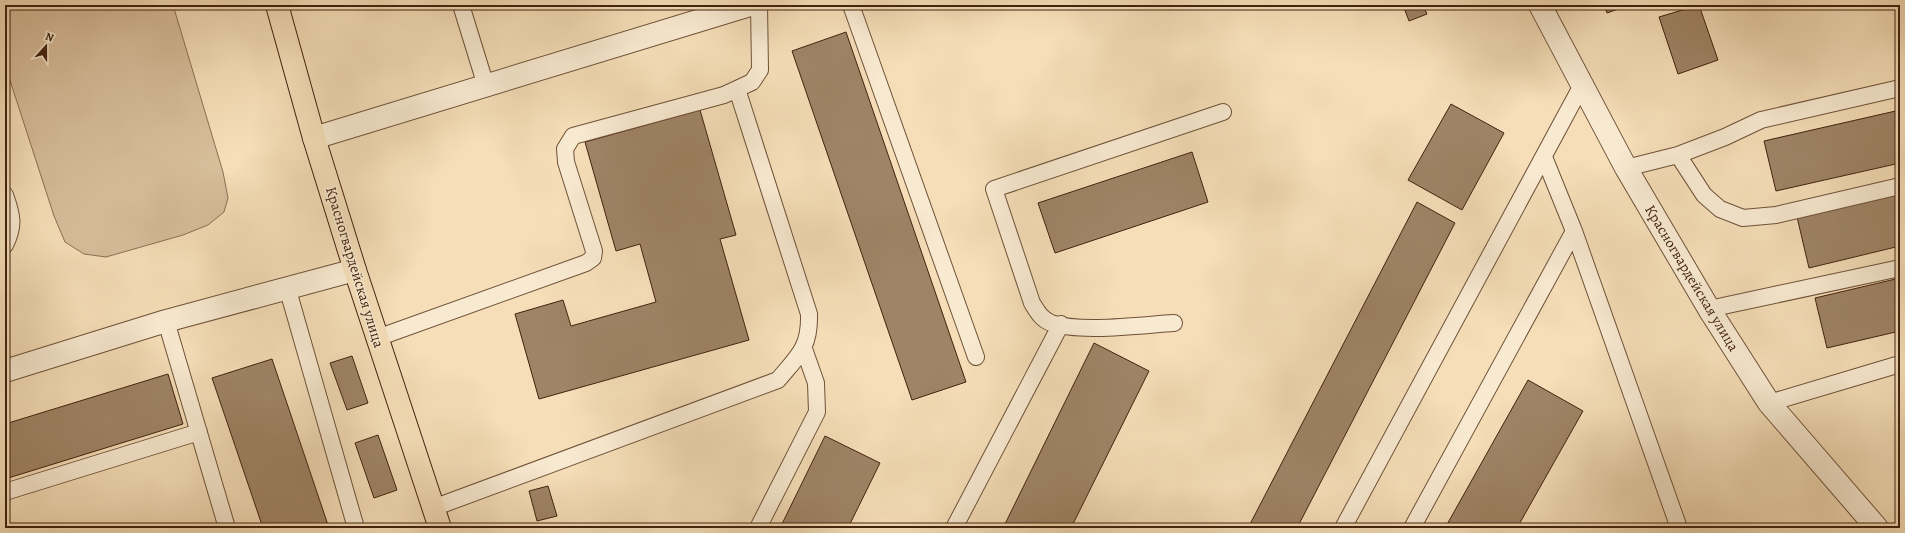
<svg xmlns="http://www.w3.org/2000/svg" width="1905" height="533" font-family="Alegreya,serif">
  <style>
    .green { fill: #d7be9b; stroke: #8c7054 }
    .building { fill: #9f8466; stroke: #42220e }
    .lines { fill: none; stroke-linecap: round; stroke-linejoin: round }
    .service-casing { stroke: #6f5138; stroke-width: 18 }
    .minor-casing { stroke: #6f5138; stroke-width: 24 }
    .primary-casing { stroke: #42220e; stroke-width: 24 }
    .path { stroke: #42220e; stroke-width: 2.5; stroke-dasharray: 3 2; stroke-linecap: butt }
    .service { stroke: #f8ead1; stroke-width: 16 }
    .minor { stroke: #f8ead1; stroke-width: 22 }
    .primary { stroke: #f5deb8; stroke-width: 22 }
    .labels { text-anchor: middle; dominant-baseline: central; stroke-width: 3; stroke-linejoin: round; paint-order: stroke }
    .street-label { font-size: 15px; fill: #42220e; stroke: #f8ead1 }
  </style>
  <rect width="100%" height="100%" fill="#f5deb8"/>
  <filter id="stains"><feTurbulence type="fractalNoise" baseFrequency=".005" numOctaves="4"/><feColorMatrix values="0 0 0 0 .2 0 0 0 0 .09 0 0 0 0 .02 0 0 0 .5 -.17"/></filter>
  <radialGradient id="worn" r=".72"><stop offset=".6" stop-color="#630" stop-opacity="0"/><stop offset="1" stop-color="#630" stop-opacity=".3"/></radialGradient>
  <!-- green -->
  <path class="green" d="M5 5H173L223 172 228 198 224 212 208 225 183 235 106 257 84 254 65 242 54 216 5 65Z"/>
  <!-- building -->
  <path class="building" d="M1403 5H1423L1427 14 1409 21Z
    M1604 5H1629L1607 13Z
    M1699 5 1718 60 1678 74 1659 17Z
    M846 32 966 382 912 400 792 51Z
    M1451 104 1504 133 1462 210 1408 180Z
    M700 110 736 235 720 239 749 340 539 399 515 314 563 300 571 326 656 302 640 244 616 251 585 142Z
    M1900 110V163L1776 191 1764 141Z
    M1192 152 1208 202 1055 253 1038 203Z
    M1900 193V246L1809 268 1797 217Z
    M1417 202 1455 223 1297 528H1248Z
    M1900 278V331L1827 348 1815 298Z
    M1094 343 1149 371 1071 528H1003Z
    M352 356 368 403 347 410 330 363Z
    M272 359 329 528H263L212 378Z
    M168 374 183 424 5 479V424Z
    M1528 380 1583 411 1517 528H1445Z
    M378 435 397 490 374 498 355 443Z
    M825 436 880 463 848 528H780Z
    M548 486 557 516 537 521 529 491Z"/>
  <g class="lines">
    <!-- service casing -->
    <g class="service-casing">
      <path id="service" d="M461 5 486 86
        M851 5 976 357
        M1678 155 1704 195 1720 209 1743 218 1776 215 1900 186
        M1544 157 1574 231 1679 528
        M1626 168 1678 155 1725 137 1761 120 1900 88
        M5 195C12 215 15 225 5 245
        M287 287 356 528
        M1709 309 1900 268
        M166 321 227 528
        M1174 323C1141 325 1081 333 1051 323 1041 319 1037 311 1032 303L994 189 1223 112
        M377 338 586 263 593 258 594 251 566 162 565 149 573 136 724 95 752 82 760 70 759 5
        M1769 403 1900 364
        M5 492 199 432
        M433 508 778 380C798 356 810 348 809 314L737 89
        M758 528 817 412 816 383 804 349
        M954 528 1061 324
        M1343 528 1582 85
        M1412 528 1574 231"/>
    </g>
    <!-- minor casing -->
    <g class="minor-casing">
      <path id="minor" d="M1540 5 1626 168 1709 309 1769 403 1877 528
        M314 138 750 5
        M5 371 166 321 355 270"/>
    </g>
    <!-- primary casing -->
    <g class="primary-casing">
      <path id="primary" d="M277 5 314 138 355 270 440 528"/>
    </g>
    <!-- path -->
    <path class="path" d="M5 524 23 528"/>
    <!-- service -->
    <use href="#service" class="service"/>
    <!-- minor -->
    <use href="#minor" class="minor"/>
    <!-- primary -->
    <use href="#primary" class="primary"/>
  </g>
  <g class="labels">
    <!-- street labels -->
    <g class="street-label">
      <text transform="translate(355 267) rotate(73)">Красногвардейская улица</text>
      <text transform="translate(1692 278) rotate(59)">Красногвардейская улица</text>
    </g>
  </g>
  <!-- margin -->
  <rect width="1905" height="533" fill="none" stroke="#f5deb8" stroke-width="20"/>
  <rect x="6" y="6" width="1893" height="521" fill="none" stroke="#42220e" stroke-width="2"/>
  <rect x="10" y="10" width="1885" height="513" fill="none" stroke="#42220e"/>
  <!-- north arrow -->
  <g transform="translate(46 46) rotate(21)" stroke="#f8ead1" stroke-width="3" paint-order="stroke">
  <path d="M0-3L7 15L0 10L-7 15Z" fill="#42220e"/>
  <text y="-6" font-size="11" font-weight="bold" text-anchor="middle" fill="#42220e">N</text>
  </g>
  <rect width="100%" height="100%" filter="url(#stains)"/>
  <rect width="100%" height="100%" fill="url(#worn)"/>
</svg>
